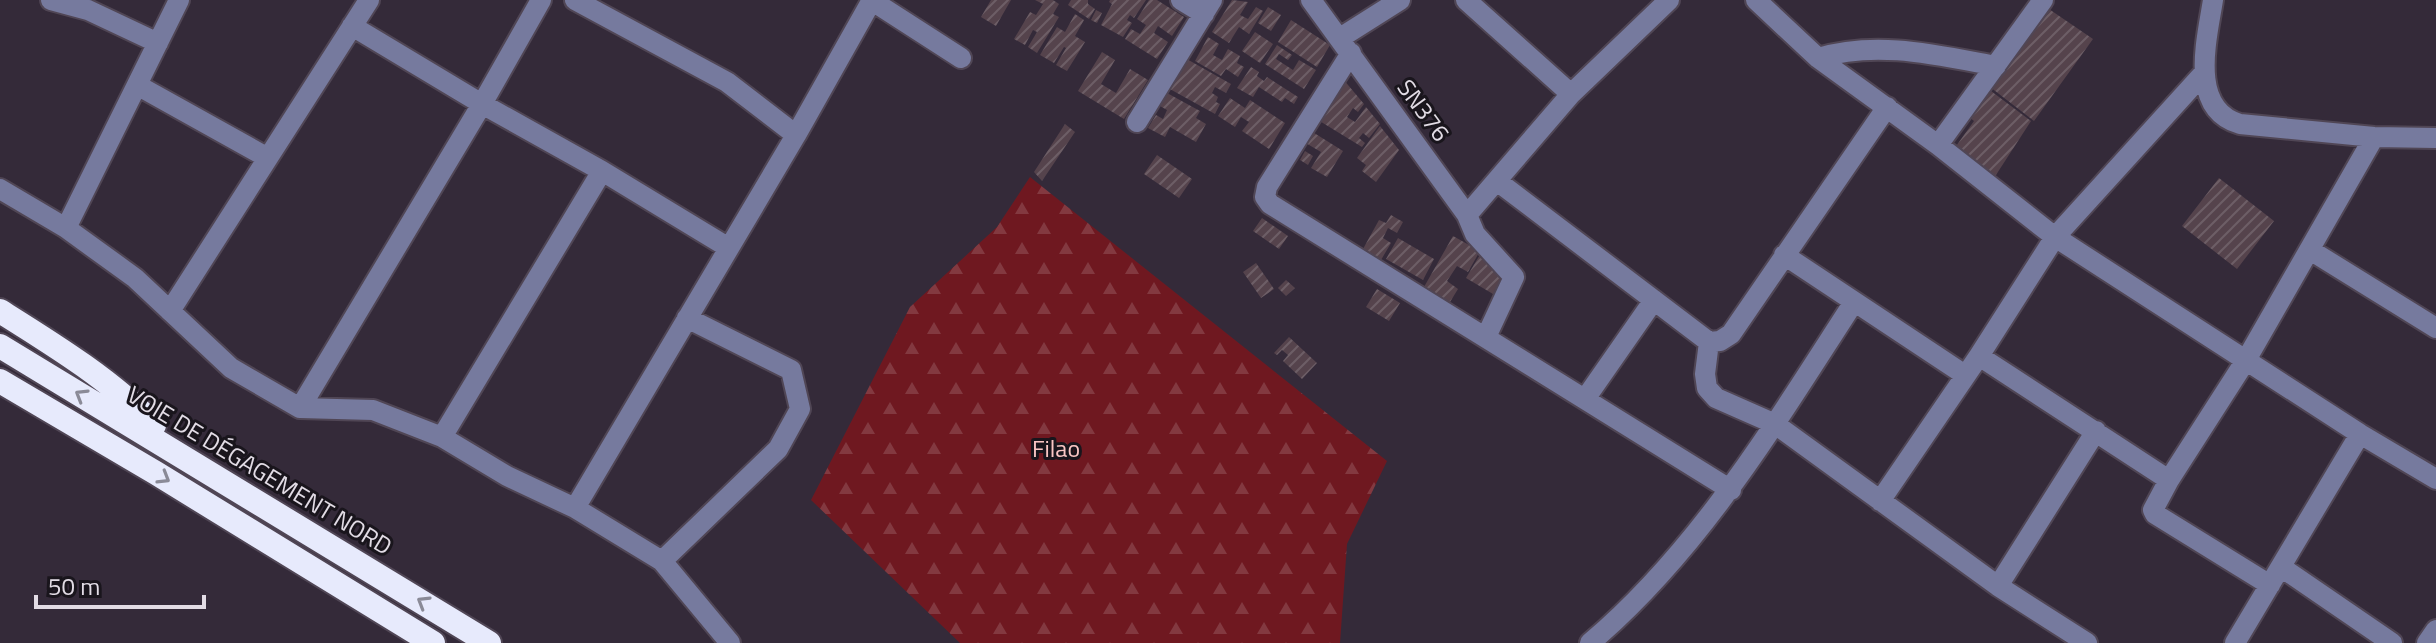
<svg xmlns="http://www.w3.org/2000/svg" width="2436" height="643" font-family="'Titillium Web',sans-serif">
  <style>
    .forest { fill: url(#forest-firs) }
    .building { fill: url(#building-hatch) }
    .lines { fill: none; stroke-linecap: round; stroke-linejoin: round }
    .minor-casing { stroke: #504655; stroke-width: 24 }
    .highway-casing { stroke: #504655; stroke-width: 28 }
    .minor { stroke: #767a9e; stroke-width: 20 }
    .highway { stroke: #e7eafc; stroke-width: 24 }
    .oneway { stroke: #8a8a97 }
    .labels { text-anchor: middle; dominant-baseline: central; stroke-width: 6; stroke-linejoin: round; paint-order: stroke }
    .street-label { font-size: 24px; fill: #e2dce5; stroke: #19151c }
    .park-label { font-size: 24px; fill: #fbc6c4; stroke: #19151c }
  </style>
  <defs>
    <pattern id="forest-firs" width="22" height="20" patternUnits="userSpaceOnUse" patternTransform="scale(2)"><rect width="22" height="20" fill="#6f1820"/><path d="M5 1l3.5 6h-7zM16 11l3.5 6h-7z" fill="#833940"/></pattern>
    <pattern id="building-hatch" width="6" height="6" patternUnits="userSpaceOnUse" patternTransform="scale(2)"><rect width="6" height="6" fill="#55434c"/><path d="M-1 1l2-2M0 6l6-6M5 7l2-2" fill="none" stroke="#6d5e66"/></pattern>
  </defs>
  <rect width="100%" height="100%" fill="#342a39"/>
  <!-- forest -->
  <path class="forest" d="M1030 177 1387 461 1347 544 1340 643H960L811 500 910 307 997 227Z"/>
  <!-- building -->
  <path class="building" d="M991 0H1011L996 26 981 17Z
    M1035 0H1053L1059 4 1053 14 1059 17 1037 53 1028 47 1037 32 1033 30 1025 45 1014 39 1030 12 1036 15 1043 4Z
    M1071 0H1088V4L1095 9 1089 19 1068 5Z
    M1110 0H1146L1134 18 1130 15 1127 20 1132 23 1123 37 1101 25 1112 4 1109 2Z
    M1149 0H1157L1184 17 1172 36 1158 26 1154 33 1168 42 1157 59 1125 39 1131 29 1140 34 1146 25 1137 19Z
    M1232 0 1248 2 1240 15 1248 19 1256 7 1263 11 1249 34 1239 27 1229 43 1212 32Z
    M1268 7 1281 15 1271 31 1258 23Z
    M2046 7 2093 39 2034 121 1990 87 2015 57 2012 54 2020 46 2023 47 2031 35 2028 33Z
    M1096 10 1102 13 1097 23 1091 20Z
    M1075 14 1084 20 1075 36 1085 42 1067 71 1056 65 1066 48 1064 47 1054 63 1040 55 1057 27 1065 32Z
    M1291 20 1330 45 1317 67 1278 42Z
    M1255 32 1273 44 1260 63 1242 51Z
    M1208 37 1219 44 1213 55 1222 60 1228 49 1240 56 1237 63 1244 67 1238 77 1226 69 1221 76 1195 61Z
    M1277 45 1292 55 1288 60 1279 54 1276 59 1293 70 1299 60 1316 70 1304 89 1265 64Z
    M1102 52 1115 60 1101 84 1116 93 1130 69 1148 80 1124 119 1078 91Z
    M1185 58 1231 84 1226 93 1215 87 1212 93 1218 97 1216 102 1220 104 1215 114 1168 88Z
    M1251 67 1259 72 1257 76 1264 81 1267 77 1298 97 1294 104 1285 98 1282 102 1259 87 1253 97 1237 88Z
    M1343 79 1364 104 1358 112 1353 108 1347 117 1355 122 1366 107 1380 124 1369 138 1363 133 1359 138 1365 143 1362 147 1318 120Z
    M1987 88 2031 121 1994 178 1954 149 1974 121 1969 117Z
    M1167 93 1200 111 1196 118 1206 124 1196 142 1170 127 1165 137 1148 128 1156 115 1163 119 1167 110 1160 106Z
    M1230 98 1245 108 1250 100 1285 123 1269 149 1242 131 1249 122 1241 117 1235 127 1218 116Z
    M1065 124 1075 132 1042 181 1034 172Z
    M1380 126 1399 150 1376 182 1362 171 1366 165 1357 158Z
    M1311 131 1343 151 1327 177 1311 168 1321 152 1304 142Z
    M1305 151 1313 156 1308 165 1300 160Z
    M1157 155 1192 179 1179 198 1144 174Z
    M2219 178 2274 221 2237 269 2182 226Z
    M1391 215 1403 222 1397 233 1388 228 1383 238 1391 243 1381 260 1363 249 1379 220 1386 223Z
    M1262 218 1288 236 1279 249 1253 231Z
    M1453 236 1480 251 1468 272 1457 266 1447 281 1458 289 1450 302 1424 287Z
    M1398 238 1434 259 1423 280 1386 259Z
    M1481 253 1505 273 1493 294 1466 278Z
    M1256 263 1274 289 1261 298 1243 272Z
    M1286 280 1295 288 1286 296 1278 288Z
    M1377 289 1400 303 1389 321 1366 307Z
    M1289 337 1317 363 1302 379 1283 361 1288 355 1282 350 1277 355 1274 353Z"/>
  <g class="lines">
    <!-- minor casing -->
    <g class="minor-casing">
      <path id="minor" d="M51 0 88 10 158 43
        M575 0 727 82 796 135
        M871 0 961 58
        M1181 0 1204 14
        M1311 0 1467 215 1571 94 1669 0
        M1466 0 1571 94
        M1756 0 1818 58 1938 145 2055 237 2360 434 2436 479
        M2213 0C2207 39 2188 109 2240 124L2374 137 2436 138
        M352 26 482 104 602 171 442 437
        M1340 38 1400 0
        M1351 53 1267 187 1265 197 1270 204 1731 490
        M1818 58C1877 40 1937 55 1996 66
        M137 85 268 158
        M1137 122 1212 0
        M1938 145 2043 0
        M602 171 729 248
        M1497 181 1709 342 1720 341 1731 334 1887 107
        M0 189 66 228 135 278 231 368 300 408 373 410 442 437 507 476 575 508 662 561 730 643
        M1467 215 1475 234 1514 277 1486 337
        M66 228 179 0
        M2310 250 2436 328
        M1784 255 1965 375
        M170 311 369 0
        M1709 342 1705 374 1707 388 1716 398 1775 424 1998 586 2087 643
        M1979 356 2169 480
        M1585 399 1654 300
        M300 408 482 104 541 0
        M1880 501 1979 356 2055 237 2203 74
        M575 508 796 135 872 0
        M662 561 778 449 800 409 791 370 687 318
        M2281 567 2392 643
        M2270 585 2155 514 2153 510 2169 480 2246 360 2374 137
        M1998 586 2096 431
        M1590 643C1700 550 1776 422 1854 302
        M2235 643 2360 434
        M2427 643 2436 630"/>
    </g>
    <!-- highway casing -->
    <g class="highway-casing">
      <path id="highway" d="M0 311C51 343 113 381 154 425
        M0 346 489 643
        M0 381 156 473 433 643"/>
    </g>
    <!-- minor -->
    <use href="#minor" class="minor"/>
    <!-- highway -->
    <use href="#highway" class="highway"/>
  </g>
  <!-- one-way arrows -->
  <defs><path id="oneway-chevron" d="M-2-3.5L2.5 0L-2 3.5" fill="none" stroke-width="1.6" stroke-linecap="round" stroke-linejoin="round" transform="scale(2)"/></defs>
  <g class="oneway">
    <use href="#oneway-chevron" transform="translate(81 395) rotate(-149)"/>
    <use href="#oneway-chevron" transform="translate(164 478) rotate(31)"/>
    <use href="#oneway-chevron" transform="translate(423 602) rotate(-149)"/>
  </g>
  <g class="labels">
    <!-- street labels -->
    <g class="street-label">
      <text transform="translate(1424 110) rotate(54)">SN376</text>
      <text transform="translate(260 470) rotate(31)">VOIE DE DÉGAGEMENT NORD</text>
    </g>
    <!-- park labels -->
    <g class="park-label">
      <text x="1056" y="448">Filao</text>
    </g>
  </g>
  <!-- scale -->
  <path d="M36 595v12h168v-12" fill="none" stroke="#e2dce5" stroke-width="4"/>
  <text x="48" y="595" font-size="24" fill="#e2dce5" stroke="#19151c" stroke-width="6" paint-order="stroke">50 m</text>
</svg>
